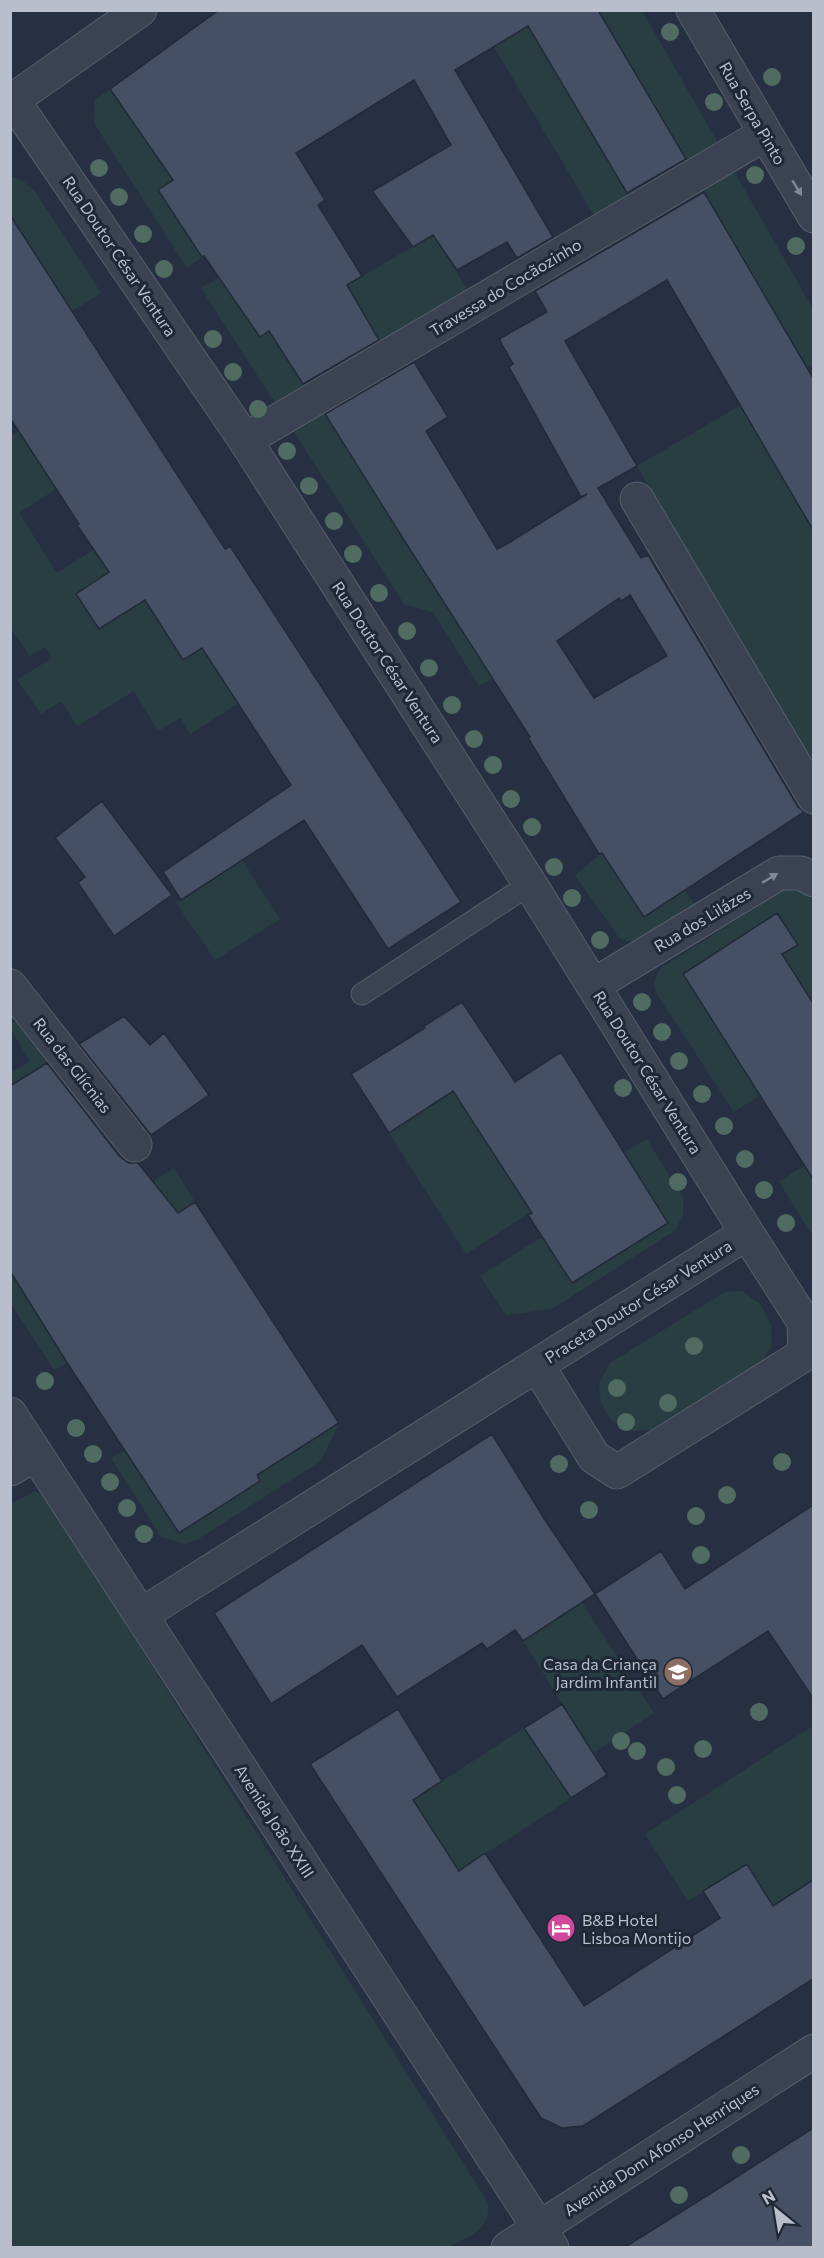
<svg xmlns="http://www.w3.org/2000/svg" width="824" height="2258" font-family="Commissioner,sans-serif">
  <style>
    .green { fill: #293e43 }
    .building { fill: #465064; stroke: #222a39; stroke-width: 1.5; fill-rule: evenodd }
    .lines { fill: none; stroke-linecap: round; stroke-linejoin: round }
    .lane-casing { stroke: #565e6c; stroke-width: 23 }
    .street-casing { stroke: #565e6c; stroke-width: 35 }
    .lane { stroke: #3b4352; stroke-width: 21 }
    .street { stroke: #3b4352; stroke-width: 33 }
    .tree { fill: #4f6b62 }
    .oneway { fill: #808795 }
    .labels { text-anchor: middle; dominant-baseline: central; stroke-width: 6; stroke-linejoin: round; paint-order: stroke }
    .street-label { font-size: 16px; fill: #b8becc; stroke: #1f2837 }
    .poi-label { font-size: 16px; fill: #b8becc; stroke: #1f2837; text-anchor: end }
  </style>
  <rect width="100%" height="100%" fill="#273042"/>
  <!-- green -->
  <path class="green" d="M598 11H642L717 141 715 146 688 162Z
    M528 26 629 197 595 217 494 47Z
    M110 89 153 151 212 155 158 190 202 257 187 268 94 123 95 100Z
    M734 171 813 309V370L811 365 807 367 701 187Z
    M11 176 24 182 34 190 101 293 72 311 11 215Z
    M433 235 469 292 381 344 347 285Z
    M232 270 260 336 269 331 306 389 277 406 201 288Z
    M741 405 813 530V769L637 466Z
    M322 410 493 678 479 686 433 612 404 604 293 430Z
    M19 431 72 479 19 513 57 573 111 538 126 561 76 594 99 629 145 600 183 660 202 648 238 704 190 734 180 718 158 731 134 691 77 726 61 701 41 714 17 680 52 658 45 647 30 656 11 629 10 436Z
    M602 853 644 917 684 890 695 905 639 941H628L619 938 575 875Z
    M242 860 280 919 215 960 176 903Z
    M792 888C802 890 808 893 813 902V1003L782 954 797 944 777 913 683 974 760 1095 734 1112 658 996C651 984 654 978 661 968L783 890Z
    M24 1016 119 1139 82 1163 11 1123V1073L30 1061 11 1030V1023Z
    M463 1086 479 1131 505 1172 540 1206 466 1254 389 1133Z
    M647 1139 683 1198V1214L676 1230 552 1309 506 1315 480 1276 542 1237 573 1283 668 1223 623 1153Z
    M805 1165 813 1179V1236L779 1182Z
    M174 1168 195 1202 166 1221 67 1363 54 1370 11 1304V1272Z
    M742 1291 761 1305 771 1325 772 1345 762 1362 651 1430 629 1431 611 1420 601 1403 599 1384 610 1363 725 1292Z
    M339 1423 321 1461 198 1539 185 1544 161 1537 111 1458 125 1450 179 1533 260 1481 253 1469Z
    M34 1491 45 1496 58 1516 488 2203C490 2231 472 2234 450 2247H11L10 1505Z
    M582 1603 654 1713 593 1753 523 1641Z
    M811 1727 813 1731V1886L810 1882 773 1906 747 1864 688 1901 645 1834Z
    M524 1728 571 1798 459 1871 413 1800Z"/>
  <!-- building -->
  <path class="building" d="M219 10H598L686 159 627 193 528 26 455 70 553 237 517 258 507 242 457 270 433 235 413 247 372 191 451 145 414 80 296 153 325 200 318 205 362 276 347 285 379 340 303 384 269 331 260 337 204 256 202 257 158 190 173 180 110 89Z
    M704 192 813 378V530L667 280 565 341 637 466 598 488 641 558 648 555 798 807 804 812 644 917 602 853 599 854 528 738 530 737 404 540 325 414 414 362 448 417 426 431 497 549 507 544 587 494 581 497 509 367 513 364 499 339 547 312 535 291ZM630 595 667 656 594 698 557 641 619 598 621 601Z
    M10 215 225 549 230 546 461 902 388 949 304 820 181 900 163 872 291 785 202 648 183 660 145 600 99 629 76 594 109 572 77 525 79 524 10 418Z
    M102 801 172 895 114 936 78 883 85 877 55 838Z
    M777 913 798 945 782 954 813 1003V1179L683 974Z
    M462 1002 515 1082 561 1052 668 1223 572 1283 528 1215 532 1213 453 1091 389 1133 351 1074 425 1028 424 1026Z
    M124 1016 150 1045 164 1033 209 1095 151 1135 79 1044Z
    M47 1063 120 1157 129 1163H138L178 1213 195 1202 339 1423 257 1475 260 1481 179 1533 66 1361 10 1271V1086Z
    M492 1434 545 1520 595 1594 523 1641 515 1630 487 1649 482 1643 397 1697 362 1645 271 1704 214 1613Z
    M813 1505V1698L768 1631 663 1699 595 1594 661 1551 685 1589Z
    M562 1704 607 1775 571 1798 524 1728Z
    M398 1709 442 1781 413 1800 459 1871 485 1853 584 2006 720 1918 703 1891 747 1864 773 1906 813 1880V1979L583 2126 562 2128 541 2118 310 1764Z
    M813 2128V2247H625L732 2180Z"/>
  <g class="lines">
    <!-- lane casing -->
    <g class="lane-casing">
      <path id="lane" d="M362 994 530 884"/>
    </g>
    <!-- street casing -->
    <g class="street-casing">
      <path id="street" d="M693 10 814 216
        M10 96 245 440 530 884 747 1233 804 1322 805 1354 617 1472 594 1457 537 1365 747 1233
        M10 102 140 10
        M245 440 765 134
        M637 499 814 797
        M594 985 779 873H801L814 880
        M10 986 135 1145
        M10 1414 552 2248
        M10 1469 36 1454
        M141 1615 537 1365
        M508 2248 814 2051"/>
    </g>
    <!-- lane -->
    <use href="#lane" class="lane"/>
    <!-- street -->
    <use href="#street" class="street"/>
  </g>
  <!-- trees -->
  <g class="tree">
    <circle cx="670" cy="32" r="9"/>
    <circle cx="772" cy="77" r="9"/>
    <circle cx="714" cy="102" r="9"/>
    <circle cx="99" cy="168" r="9"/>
    <circle cx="755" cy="175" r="9"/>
    <circle cx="119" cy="197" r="9"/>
    <circle cx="143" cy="234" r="9"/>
    <circle cx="796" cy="246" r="9"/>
    <circle cx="164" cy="269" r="9"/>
    <circle cx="213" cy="339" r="9"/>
    <circle cx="233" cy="372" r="9"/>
    <circle cx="258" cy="409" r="9"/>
    <circle cx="287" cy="451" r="9"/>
    <circle cx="309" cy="486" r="9"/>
    <circle cx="334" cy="521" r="9"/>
    <circle cx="353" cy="554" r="9"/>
    <circle cx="379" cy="593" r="9"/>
    <circle cx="407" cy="631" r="9"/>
    <circle cx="429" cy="668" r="9"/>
    <circle cx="452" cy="705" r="9"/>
    <circle cx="474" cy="739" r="9"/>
    <circle cx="493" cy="765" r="9"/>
    <circle cx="511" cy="799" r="9"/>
    <circle cx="532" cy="827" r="9"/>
    <circle cx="554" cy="867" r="9"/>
    <circle cx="572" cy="898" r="9"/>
    <circle cx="600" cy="940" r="9"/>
    <circle cx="642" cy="1002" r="9"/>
    <circle cx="662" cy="1032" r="9"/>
    <circle cx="679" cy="1061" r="9"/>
    <circle cx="623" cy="1088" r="9"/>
    <circle cx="702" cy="1094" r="9"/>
    <circle cx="724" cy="1126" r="9"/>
    <circle cx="745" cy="1159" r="9"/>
    <circle cx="678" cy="1182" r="9"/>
    <circle cx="764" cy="1190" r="9"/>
    <circle cx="786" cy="1223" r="9"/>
    <circle cx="694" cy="1346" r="9"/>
    <circle cx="45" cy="1381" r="9"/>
    <circle cx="617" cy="1388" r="9"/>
    <circle cx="668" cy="1403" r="9"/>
    <circle cx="626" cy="1422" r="9"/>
    <circle cx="76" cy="1428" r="9"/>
    <circle cx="93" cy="1454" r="9"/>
    <circle cx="782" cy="1462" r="9"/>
    <circle cx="559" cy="1464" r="9"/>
    <circle cx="110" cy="1482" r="9"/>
    <circle cx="727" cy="1495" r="9"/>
    <circle cx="127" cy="1508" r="9"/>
    <circle cx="589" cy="1510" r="9"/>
    <circle cx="696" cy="1516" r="9"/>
    <circle cx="144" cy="1534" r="9"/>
    <circle cx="701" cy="1555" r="9"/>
    <circle cx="759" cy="1712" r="9"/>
    <circle cx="621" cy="1741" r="9"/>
    <circle cx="703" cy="1749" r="9"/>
    <circle cx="637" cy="1751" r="9"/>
    <circle cx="666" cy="1767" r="9"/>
    <circle cx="677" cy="1795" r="9"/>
    <circle cx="741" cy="2155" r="9"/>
    <circle cx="679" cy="2195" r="9"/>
  </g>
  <!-- one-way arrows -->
  <defs><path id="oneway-solid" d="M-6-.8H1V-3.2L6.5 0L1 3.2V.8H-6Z" transform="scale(1.5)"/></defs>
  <g class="oneway">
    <use href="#oneway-solid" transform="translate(797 188) rotate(59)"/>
    <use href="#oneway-solid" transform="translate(770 878) rotate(-31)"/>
  </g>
  <!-- icons -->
  <defs>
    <g id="school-disc" transform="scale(1.5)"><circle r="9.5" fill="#8d6e63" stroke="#1f2837"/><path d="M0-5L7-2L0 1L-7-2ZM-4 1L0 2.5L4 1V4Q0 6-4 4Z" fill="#fff"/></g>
    <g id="hotel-disc" transform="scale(1.5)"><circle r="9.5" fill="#d1479c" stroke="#1f2837"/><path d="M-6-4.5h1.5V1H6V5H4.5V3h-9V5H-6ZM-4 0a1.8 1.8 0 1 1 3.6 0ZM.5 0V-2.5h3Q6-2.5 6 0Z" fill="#fff"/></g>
  </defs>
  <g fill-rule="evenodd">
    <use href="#school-disc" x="678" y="1672"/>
    <use href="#hotel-disc" x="561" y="1928"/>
  </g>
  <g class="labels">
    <!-- street labels -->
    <g class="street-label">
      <text transform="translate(753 113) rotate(60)">Rua Serpa Pinto</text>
      <text transform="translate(120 256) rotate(56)">Rua Doutor César Ventura</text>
      <text transform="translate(505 287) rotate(-31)">Travessa do Cocãozinho</text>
      <text transform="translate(388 662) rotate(57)">Rua Doutor César Ventura</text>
      <text transform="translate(702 919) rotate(-31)">Rua dos Lilázes</text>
      <text transform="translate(73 1065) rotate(52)">Rua das Glícnias</text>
      <text transform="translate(648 1072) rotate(58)">Rua Doutor César Ventura</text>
      <text transform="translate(638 1301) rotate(-32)">Praceta Doutor César Ventura</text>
      <text transform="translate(275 1821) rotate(57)">Avenida João XXIII</text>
      <text transform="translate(661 2149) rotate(-33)">Avenida Dom Afonso Henriques</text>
    </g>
    <!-- poi labels -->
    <g class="poi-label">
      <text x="657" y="1663">Casa da Criança<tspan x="657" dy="18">Jardim Infantil</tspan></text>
      <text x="582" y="1919" text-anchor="start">B&amp;B Hotel<tspan x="582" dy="18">Lisboa Montijo</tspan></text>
    </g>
  </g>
  <!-- border -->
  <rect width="824" height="2258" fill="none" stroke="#b8becc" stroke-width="24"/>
  <!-- north arrow -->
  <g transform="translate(776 2210) rotate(330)" stroke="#1f2837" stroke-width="4.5" paint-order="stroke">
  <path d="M0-4.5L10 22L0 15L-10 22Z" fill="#b8becc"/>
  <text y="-9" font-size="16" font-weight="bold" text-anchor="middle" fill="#b8becc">N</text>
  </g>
</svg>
